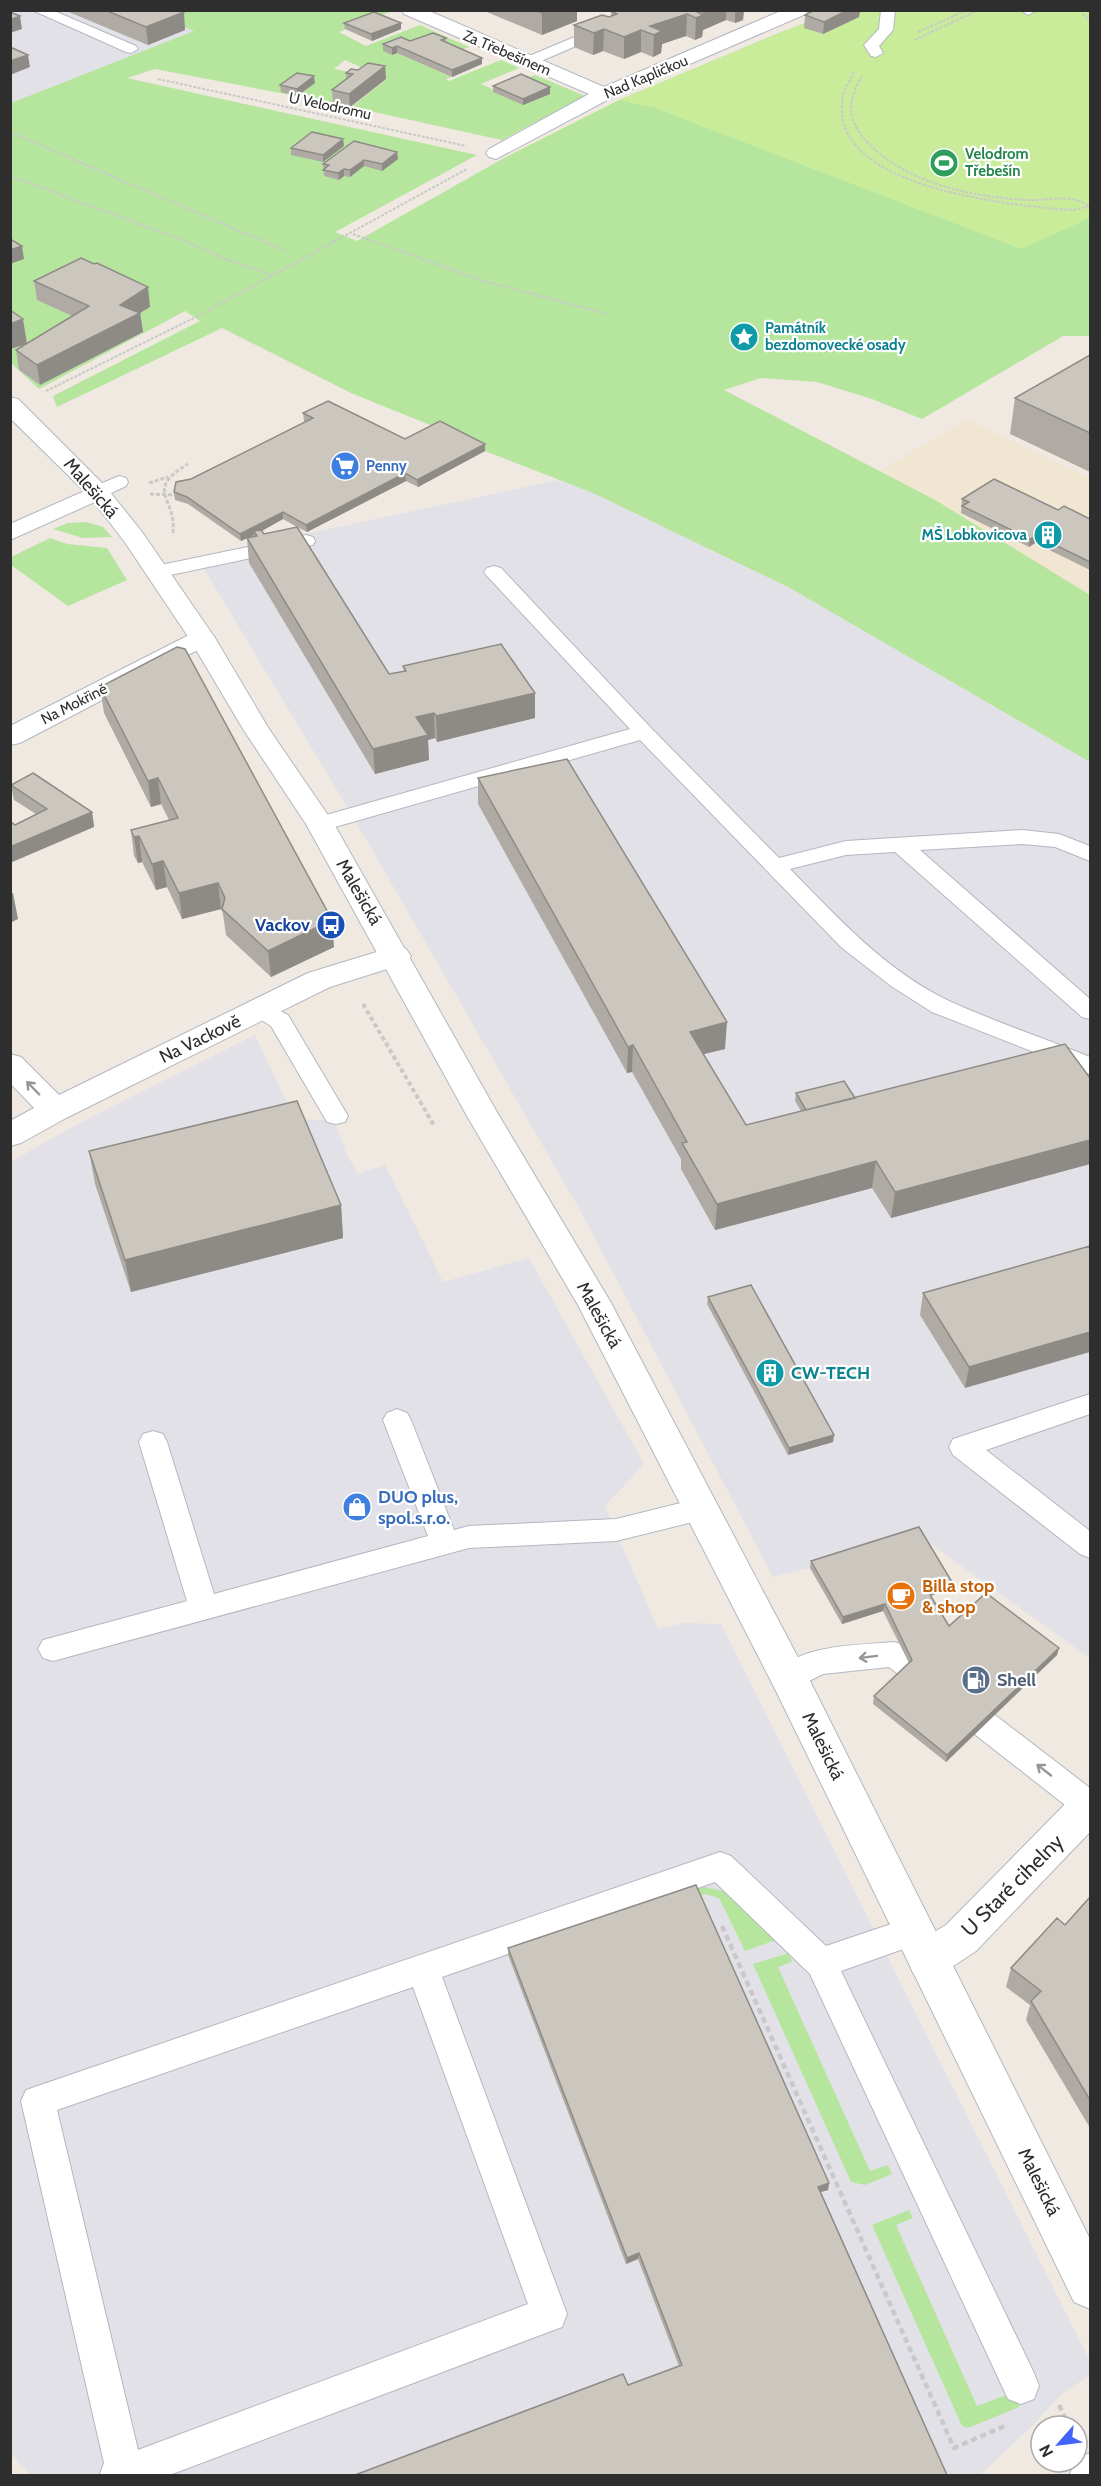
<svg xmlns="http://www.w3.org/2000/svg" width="1101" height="2486" font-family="Cabin,sans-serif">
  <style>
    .industrial { fill: #e3e1e8 }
    .education { fill: #f0e6d1 }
    .green { fill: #b6e59e; fill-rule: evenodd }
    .pitch { fill: #c9ec9a }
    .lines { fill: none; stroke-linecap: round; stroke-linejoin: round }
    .service-casing { stroke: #b4b7c1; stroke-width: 2 }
    .minor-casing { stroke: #b4b7c1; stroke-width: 2 }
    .tertiary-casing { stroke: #b4b7c1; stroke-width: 2 }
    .path-far3 { stroke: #c9c9c9; stroke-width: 2; stroke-dasharray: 3 1.5; stroke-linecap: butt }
    .path-far2 { stroke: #c9c9c9; stroke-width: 3; stroke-dasharray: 4 2; stroke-linecap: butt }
    .path-far1 { stroke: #c9c9c9; stroke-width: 4; stroke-dasharray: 4.5 3; stroke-linecap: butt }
    .path { stroke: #c9c9c9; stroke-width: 4.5; stroke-dasharray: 6 4; stroke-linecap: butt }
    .service { fill: #fff; fill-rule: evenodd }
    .minor { fill: #fff; fill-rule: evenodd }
    .tertiary { fill: #fff; fill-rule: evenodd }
    .wall { fill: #afaba4; fill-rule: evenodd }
    .shaded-wall { fill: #8e8b86 }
    .building { fill: #cbc7bf; stroke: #8e8b86; stroke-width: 1.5 }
    .oneway { stroke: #969696 }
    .labels { text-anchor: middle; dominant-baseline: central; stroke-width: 4.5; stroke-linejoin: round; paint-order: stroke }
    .far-street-label { font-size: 15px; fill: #2e2e2e; stroke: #fff }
    .far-leisure-label { font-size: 15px; font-weight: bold; fill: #27864d; stroke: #fff; text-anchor: start }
    .far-culture-label { font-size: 15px; font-weight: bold; fill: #0d838f; stroke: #fff; text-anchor: start }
    .far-shop-label { font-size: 15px; font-weight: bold; fill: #366cbe; stroke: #fff; text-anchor: start }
    .street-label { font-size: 18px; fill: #2e2e2e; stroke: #fff }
    .transit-label { font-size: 18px; font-weight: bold; fill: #164399; stroke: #fff; text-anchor: end }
    .culture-label { font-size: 18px; font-weight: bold; fill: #0d838f; stroke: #fff; text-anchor: start }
    .shop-label { font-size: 18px; font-weight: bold; fill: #366cbe; stroke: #fff; text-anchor: start }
    .food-label { font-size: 18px; font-weight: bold; fill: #c56008; stroke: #fff; text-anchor: start }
    .service-label { font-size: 18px; font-weight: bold; fill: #4e5e75; stroke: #fff; text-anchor: start }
    .near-street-label { font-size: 21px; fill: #2e2e2e; stroke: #fff }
  </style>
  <rect width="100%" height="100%" fill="#efe9e1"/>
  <!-- industrial -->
  <path class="industrial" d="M10 11H145L195 31 11 103Z
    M559 480 593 493 788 587 1090 762V1658L917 1534 810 1568 773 1577 580 1210 352 815 197 557Z
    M255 1035 295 1120H334L346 1153 358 1174 385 1165 443 1282 529 1258 644 1464 605 1506 658 1629 684 1623 721 1624 1090 2361V2375L1062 2394 1032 2426 980 2475 32 2476 11 2454 10 1162 89 1118Z"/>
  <!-- education -->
  <path class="education" d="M967 420 1090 478V595L937 501 879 471Z"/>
  <!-- green -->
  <path class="green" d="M145 11H385L390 12 339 32 366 46 420 25 469 47 455 52 428 41 392 55 397 53 452 77 446 79 449 81 501 60 519 68 481 84 496 91 535 75 585 96 502 140 351 107 387 79 345 60 334 69 350 72 345 77 363 80 333 103 155 69 127 78 477 155 335 232 357 241 504 158 619 100 786 30 831 48 1090 217V336H1063L922 419 872 399 817 382 761 378 724 390 937 501 1090 595V762L788 587 593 493 485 451 440 429 351 393 222 328 57 407 53 396 200 321 185 311 39 389 11 363 10 349 27 343 11 332V103L194 31ZM38 300 150 307 123 325 142 333 40 385 20 370 91 325Z
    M86 522 103 527 112 537 83 538 53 529 68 523Z
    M50 538 67 544 107 548 127 580 68 606 11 565V557Z
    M704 1887 723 1891 776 1940 745 1951 719 1898 705 1894 697 1897 694 1888Z
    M789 1953 792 1962 778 1967 870 2171 888 2165 892 2174 865 2185 851 2182 753 1964Z
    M909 2210 913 2218 896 2225 977 2406 1017 2391 1021 2400 1019 2407 968 2428 962 2426 872 2225Z"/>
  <!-- pitch -->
  <path class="pitch" d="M833 11H1090V218L1021 249 655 108 619 100Z"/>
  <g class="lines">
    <!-- service casing -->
    <g class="service-casing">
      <path id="service" d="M32 10H52L136 46 138 49 131 53 126 52Z
        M639 10H659L532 65 527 66 520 62 522 59Z
        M881 10H895L893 30 879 46 883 53 876 57 871 56 864 45 879 29Z
        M1021 10H1035V11L1028 15Z
        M119 476 126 478 128 482 126 486 105 496H91L89 492 91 488Z
        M306 535 313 537 315 541 313 545 156 578 149 576 146 572 149 568 156 566Z
        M494 566 501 568 651 728 779 858 846 841 1022 830 1059 834 1090 846V861L1055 847 1022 844 920 850 1090 999V1019L1082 1017 895 852 846 855 790 869C838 918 886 971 949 1001 995 1022 1044 1038 1090 1057V1074L932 1012 891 986 841 947 640 740 328 829 320 831 312 829 309 824 312 819 630 729 487 576 484 572 487 568Z
        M261 1001 288 1015 348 1116 345 1122 336 1124 327 1122 271 1026 253 1015 249 1009 253 1003Z
        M1090 1394V1414L986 1450 1090 1531V1558L1080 1554 953 1455 949 1447 953 1439Z
        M397 1409 407 1413 411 1420 454 1530 469 1526 616 1519 701 1498 711 1501 715 1509 711 1517 701 1520 616 1541 469 1548 53 1661 43 1658 38 1649 43 1640 187 1601 139 1442 143 1434 153 1431 163 1434 167 1442 214 1594 428 1536 383 1420 387 1413Z
        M894 1642 904 1645 1090 1788V1819L1079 1816 889 1667 823 1674 789 1691 779 1687 774 1678C791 1644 861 1645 894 1642Z
        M720 1852 731 1856 826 1946 915 1916 926 1921 931 1931 926 1941 841 1971 1034 2373 1039 2386 1034 2399 1021 2404 1008 2399 810 1974 715 1882 442 1977 567 2314 562 2327 167 2476H99L104 2463 21 2101 26 2090ZM413 1987 528 2304 138 2450 57 2110Z
        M1090 2453V2476H1069L1077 2458Z"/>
    </g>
    <!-- minor casing -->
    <g class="minor-casing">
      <path id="minor" d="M401 10H427L604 87 783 10H809L806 14 611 98 496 159 489 157 486 153 489 149 589 94 404 14Z
        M98 485 106 487 110 492 106 497 10 540V524Z
        M202 630 211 633 215 638 211 643 20 743 10 745V726L193 633Z
        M396 946 406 949 411 956 406 963 330 987 66 1118 21 1143 10 1146V1121L34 1108 10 1083V1054L21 1057 59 1095 308 973Z
        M1090 1787V1832L976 1951 943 1973 928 1978 913 1973 907 1959 913 1945 946 1925 1076 1793Z"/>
    </g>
    <!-- tertiary casing -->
    <g class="tertiary-casing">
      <path id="tertiary" d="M10 397 18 399 106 487 142 532 215 638 269 729 334 824 498 1114 610 1301 803 1667 1090 2239V2309L1074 2302 775 1689 578 1305 467 1116 306 824 243 729 189 638 124 541 90 497 10 418Z"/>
    </g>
    <!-- path-far3 -->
    <path class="path-far3" d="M1082 14 1090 20
      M918 32 967 10
      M1090 38V49
      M915 40 978 10
      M854 72C850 80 844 89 843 97 826 186 1000 203 1057 209L1074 210 1089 206C1070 193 1048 201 1027 200 972 197 910 184 870 145 847 122 846 103 862 76
      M158 79 466 146
      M10 132 286 251
      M10 176 180 239 228 260 273 275
      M353 234 481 280 607 314
      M46 391 200 315 467 169"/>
    <!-- path-far2 -->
    <path class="path-far2" d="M149 483 168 477
      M150 494 176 495
      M173 533C177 497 143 491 188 464"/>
    <!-- path-far1 -->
    <path class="path-far1" d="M363 1004 435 1127"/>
    <!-- path -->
    <path class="path" d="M722 1926 954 2448 1007 2425
      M1059 2405 1069 2426"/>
    <!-- service -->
    <use href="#service" class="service"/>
    <!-- minor -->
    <use href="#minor" class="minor"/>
    <!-- tertiary -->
    <use href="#tertiary" class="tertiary"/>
  </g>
  <!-- wall -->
  <path class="wall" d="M64 10H179L185 30 148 45Z
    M482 10H577V21L542 35Z
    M612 10H744L743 20 735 23 726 20 703 30 702 37 695 40 686 36 662 44 661 53 653 57 641 52 624 59 603 51 593 55 574 47V25L609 17H611V11Z
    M815 10H860L859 17 823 34 804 28 805 15Z
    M344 23 401 29 372 41 345 29Z
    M446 38V42L482 58V64L452 77 397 53 392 55 383 51V44Z
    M385 66 386 79 350 107 333 103 332 90 346 79V73Z
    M315 83 297 96 281 92 280 85Z
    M493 86 550 94 523 105 493 92Z
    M343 139 344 146 323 162 291 155V148Z
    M354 141 398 159 382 171 364 166 350 177 344 176 339 180 324 176 323 164Z
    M34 281 150 307 140 313 143 332 40 385 19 370 16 350 27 344 10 349V310L27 343 72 316 37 300Z
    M1090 355V472L1010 434 1015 398Z
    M303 413 405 439 485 451 418 487 406 481 307 532 297 527 389 674 404 671 403 666 535 693V718L437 742 435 738 428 740 429 760 375 774 249 563 247 538 241 541 188 504 175 500 174 492 191 479 306 422 304 421ZM283 519 297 527 264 534 262 531Z
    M962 499 1058 510 1090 519V570L1035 543 1029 547 961 513Z
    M100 687 334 947 271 977 226 935 223 914 221 909 182 919 167 887 156 890 142 862 138 863 134 856 131 830 169 820 161 804 151 807 104 713Z
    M478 778 725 1049 703 1054 746 1125 801 1111 795 1101 796 1093 855 1098 1090 1078V1164L891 1218 872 1188 715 1230 681 1169V1159L632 1072 627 1073 478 804Z
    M11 785 92 812 94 827 15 825 36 814 14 800Z
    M89 1151 341 1205 343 1238 131 1292 95 1184Z
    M1090 1246 965 1388 920 1315 923 1293Z
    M708 1297 833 1442 788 1455 707 1304Z
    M811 1561 950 1589 931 1596 949 1626 1057 1655 946 1762 873 1704 874 1696 909 1663 883 1611 842 1624 810 1568Z
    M1090 1897V2128L1026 2020 1030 2005 1006 1987 1011 1968 1065 1925Z
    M508 1948 829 2183 828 2190 821 2192 947 2475 628 2385 679 2366 638 2259 626 2264 508 1955Z"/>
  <!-- shaded-wall -->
  <path class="shaded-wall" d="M548 10H577V21L542 35V13Z
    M692 10H699V16L702 15 703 10H726V20L703 30 702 37 695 40 696 18Z
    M735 10H744L743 20 735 23Z
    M848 10H860L859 17 823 34 824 22Z
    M184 12 185 30 148 45 146 27Z
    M687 14 686 36 662 44 661 53 653 57 654 35 650 26Z
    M20 16 22 29 10 33V20Z
    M401 23V29L372 41 371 34Z
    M604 29 603 51 593 55 594 33Z
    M641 30V52L624 59V37Z
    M397 46V53L392 55V48Z
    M28 55 30 67 10 75V61Z
    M482 58V64L452 77V70Z
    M385 66 386 79 350 107 349 94Z
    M314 76 315 83 297 96V89Z
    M550 87V94L523 105V99Z
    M343 139 344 146 323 162V155Z
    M397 152 398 159 382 171V164Z
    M364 160V166L350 177V170Z
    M344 169V176L339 180 338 173Z
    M22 246 24 259 10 264V250Z
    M148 287 150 307 140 313 143 332 40 385 37 365 120 305Z
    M23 319 27 344 10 349V324Z
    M485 444V451L418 487 417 480Z
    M405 473 406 481 307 532 306 525Z
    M283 512V519L256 534 254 531V535L241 541 240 534Z
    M1037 536 1035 543 1029 547 1030 539Z
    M535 693V718L437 742 436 716Z
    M434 713 435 738 428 740 429 760 375 774 373 749 416 717Z
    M158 778 161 804 151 807 148 781Z
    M92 812 94 827 10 863V847Z
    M139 836 142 862 138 863 134 837Z
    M163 861 167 887 156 890 152 864Z
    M218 883 221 909 182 919 179 893Z
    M13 893 18 919 10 923V894Z
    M332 920 334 947 271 977 268 951Z
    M727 1022 725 1049 688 1058 690 1032Z
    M633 1045 632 1072 627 1073 628 1047Z
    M1090 1140V1164L891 1218 895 1192Z
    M876 1161 872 1188 715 1230 717 1204Z
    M341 1205 343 1238 131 1292 125 1260Z
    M1090 1332V1352L965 1388 969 1367Z
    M834 1435 833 1442 788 1455 789 1448Z
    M952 1582 950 1589 926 1597 927 1590Z
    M885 1604 883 1611 842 1624 843 1617Z
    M1059 1648 1057 1655 946 1762 947 1755Z
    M829 2183 828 2190 817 2193 818 2187Z
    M639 2253 638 2259 626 2264 627 2258Z"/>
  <!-- building -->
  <path class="building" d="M105 10H179L184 12 146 27Z
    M535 10H548L542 13Z
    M612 10H694L703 15 696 18 687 14 650 26 662 31 654 35 641 30 624 37 604 29 594 33 574 25 602 15 609 17 617 14 611 11Z
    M815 10H848L824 22 805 15Z
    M10 12 20 16 10 20Z
    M374 12 401 23 371 34 344 23Z
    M433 33 446 38 441 40 482 58 452 70 397 46 392 48 383 44 401 37 410 41Z
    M10 47 28 55 10 61Z
    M368 63 385 66 349 94 332 90 353 74 346 73 351 69 358 70Z
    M297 73 314 76 297 89 280 85Z
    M521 74 550 87 523 99 493 86Z
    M312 132 343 139 323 155 291 148Z
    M354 141 397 152 382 164 364 160 350 170 344 169 338 173 323 170 329 165 323 164Z
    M10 239 22 246 10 250Z
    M81 258 94 264 97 263 148 287 120 305 140 313 37 365 16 350 89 306 34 281Z
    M10 310 23 319 10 324Z
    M1090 355V433L1015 398Z
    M328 401 405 439 440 421 485 444 417 480 405 473 306 525 283 512 240 534 187 497 174 492 176 482 191 479 313 418 303 413Z
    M994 479 1058 510 1064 506 1090 519V562L1037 536 1030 539 962 506 969 502 962 499Z
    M297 527 389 674 406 671 403 666 501 644 535 693 436 716 434 713 416 717 428 735 373 749 247 538 257 536 254 531 261 530 264 534Z
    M177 647 185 649 332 920 268 951 222 909 225 898 218 883 179 893 163 861 152 864 139 836 134 837 131 830 178 818 158 778 148 781 100 687Z
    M567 759 727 1022 690 1032 746 1125 1065 1044 1090 1078V1140L895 1192 876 1161 717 1204 682 1143 687 1142 633 1045 628 1047 478 778Z
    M33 773 92 812 10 847V821L15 825 47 809 11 785Z
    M844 1081 855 1098 806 1110 796 1093Z
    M297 1101 341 1205 125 1260 89 1151Z
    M1090 1246V1332L969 1367 923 1293Z
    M751 1285 834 1435 789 1448 708 1297Z
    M919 1527 952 1582 927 1590 949 1626 986 1593 1059 1648 947 1755 874 1696 912 1660 885 1604 843 1617 811 1561Z
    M696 1885 829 2183 818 2187 947 2475H355L623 2374 628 2385 682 2365 639 2253 627 2258 508 1948Z
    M1090 1897V2100L1031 2001 1041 1991 1011 1968 1057 1918 1065 1925Z"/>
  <!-- one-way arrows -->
  <defs><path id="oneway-shaft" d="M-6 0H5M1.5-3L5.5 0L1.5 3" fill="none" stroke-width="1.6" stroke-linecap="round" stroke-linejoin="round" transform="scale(1.5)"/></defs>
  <g class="oneway">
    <use href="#oneway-shaft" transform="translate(33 1088) rotate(-134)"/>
    <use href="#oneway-shaft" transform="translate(868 1657) rotate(173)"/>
    <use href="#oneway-shaft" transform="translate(1044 1770) rotate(-142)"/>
  </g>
  <!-- icons -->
  <defs>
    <g id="stadium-disc" transform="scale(1.5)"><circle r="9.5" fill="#2e9e5b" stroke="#fff"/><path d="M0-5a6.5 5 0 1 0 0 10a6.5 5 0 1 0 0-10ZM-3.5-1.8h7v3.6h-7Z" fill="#fff"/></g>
    <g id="sight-disc" transform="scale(1.5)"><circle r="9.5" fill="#0f9aa8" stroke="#fff"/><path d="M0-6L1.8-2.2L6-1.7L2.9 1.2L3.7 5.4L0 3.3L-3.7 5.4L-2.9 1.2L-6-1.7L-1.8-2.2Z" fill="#fff"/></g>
    <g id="supermarket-disc" transform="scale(1.5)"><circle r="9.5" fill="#3f7fe0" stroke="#fff"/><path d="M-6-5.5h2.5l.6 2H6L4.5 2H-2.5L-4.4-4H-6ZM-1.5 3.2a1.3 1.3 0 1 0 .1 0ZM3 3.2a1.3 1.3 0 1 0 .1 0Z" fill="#fff"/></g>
    <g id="building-disc" transform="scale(1.5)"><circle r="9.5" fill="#0f9aa8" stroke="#fff"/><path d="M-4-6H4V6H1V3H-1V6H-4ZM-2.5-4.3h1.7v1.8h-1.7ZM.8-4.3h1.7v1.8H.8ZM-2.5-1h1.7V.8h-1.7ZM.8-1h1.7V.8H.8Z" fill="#fff"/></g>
    <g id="bus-disc" transform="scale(1.5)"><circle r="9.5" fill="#1a4fb4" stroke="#fff"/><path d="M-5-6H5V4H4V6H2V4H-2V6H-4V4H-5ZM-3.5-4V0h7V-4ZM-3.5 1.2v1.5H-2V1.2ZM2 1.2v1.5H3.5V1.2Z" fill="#fff"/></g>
    <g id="shop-disc" transform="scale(1.5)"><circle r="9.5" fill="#3f7fe0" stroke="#fff"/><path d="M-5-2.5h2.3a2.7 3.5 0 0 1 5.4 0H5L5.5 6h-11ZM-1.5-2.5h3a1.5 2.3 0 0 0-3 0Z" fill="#fff"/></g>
    <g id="cafe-disc" transform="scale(1.5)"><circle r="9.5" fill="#e8710a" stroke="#fff"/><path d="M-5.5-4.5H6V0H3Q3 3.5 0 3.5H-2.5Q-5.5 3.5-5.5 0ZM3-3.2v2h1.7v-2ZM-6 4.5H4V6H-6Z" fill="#fff"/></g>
    <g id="fuel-disc" transform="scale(1.5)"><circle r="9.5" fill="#5c6f8a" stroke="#fff"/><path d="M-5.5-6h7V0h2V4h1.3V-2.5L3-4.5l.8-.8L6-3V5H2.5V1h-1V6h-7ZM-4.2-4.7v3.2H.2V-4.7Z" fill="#fff"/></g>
  </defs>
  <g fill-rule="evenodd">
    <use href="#stadium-disc" x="944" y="163"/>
    <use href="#sight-disc" x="744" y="337"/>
    <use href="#supermarket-disc" x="345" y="466"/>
    <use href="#building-disc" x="1048" y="535"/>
    <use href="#bus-disc" x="331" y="925"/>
    <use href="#building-disc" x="770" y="1373"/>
    <use href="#shop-disc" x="357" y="1507"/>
    <use href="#cafe-disc" x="901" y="1596"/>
    <use href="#fuel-disc" x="976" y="1680"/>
  </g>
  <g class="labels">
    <!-- far-street labels -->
    <g class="far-street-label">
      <text transform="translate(507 53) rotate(23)">Za Třebešínem</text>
      <text transform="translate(646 77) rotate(-23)">Nad Kapličkou</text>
      <text transform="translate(330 106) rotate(12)">U Velodromu</text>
      <text transform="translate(74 704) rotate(-27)">Na Mokřině</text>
    </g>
    <!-- far-leisure labels -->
    <g class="far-leisure-label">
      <text x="965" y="154">Velodrom<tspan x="965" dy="17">Třebešín</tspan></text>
    </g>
    <!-- far-culture labels -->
    <g class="far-culture-label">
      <text x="765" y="328">Památník<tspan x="765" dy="17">bezdomovecké osady</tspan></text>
      <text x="1027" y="535" text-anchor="end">MŠ Lobkovicova</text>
    </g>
    <!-- far-shop labels -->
    <g class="far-shop-label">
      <text x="366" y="466">Penny</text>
    </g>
    <!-- street labels -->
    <g class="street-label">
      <text transform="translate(91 488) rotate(49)">Malešická</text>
      <text transform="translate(359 892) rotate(60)">Malešická</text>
      <text transform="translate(200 1039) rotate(-26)">Na Vackově</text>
      <text transform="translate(599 1315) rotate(61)">Malešická</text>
      <text transform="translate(823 1746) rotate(64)">Malešická</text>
      <text transform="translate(1039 2182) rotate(64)">Malešická</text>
    </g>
    <!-- transit labels -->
    <g class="transit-label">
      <text x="310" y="925">Vackov</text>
    </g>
    <!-- culture labels -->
    <g class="culture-label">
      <text x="791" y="1373">CW-TECH</text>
    </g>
    <!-- shop labels -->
    <g class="shop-label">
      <text x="378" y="1497">DUO plus,<tspan x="378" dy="21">spol.s.r.o.</tspan></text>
    </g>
    <!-- food labels -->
    <g class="food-label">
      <text x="922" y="1586">Billa stop<tspan x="922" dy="21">&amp; shop</tspan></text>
    </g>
    <!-- service labels -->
    <g class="service-label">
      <text x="997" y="1680">Shell</text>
    </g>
    <!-- near-street labels -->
    <g class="near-street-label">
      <text transform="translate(1012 1885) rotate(-45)">U Staré cihelny</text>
    </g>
  </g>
  <!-- border -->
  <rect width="1101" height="2486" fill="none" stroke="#2e2e2e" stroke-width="24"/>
  <!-- north arrow -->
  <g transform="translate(1059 2444) rotate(242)"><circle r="28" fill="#ffffff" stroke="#ababab" stroke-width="1.5"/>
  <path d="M0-4.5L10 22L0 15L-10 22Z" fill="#4264fb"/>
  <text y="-9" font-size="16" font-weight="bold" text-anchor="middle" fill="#2e2e2e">N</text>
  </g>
</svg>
